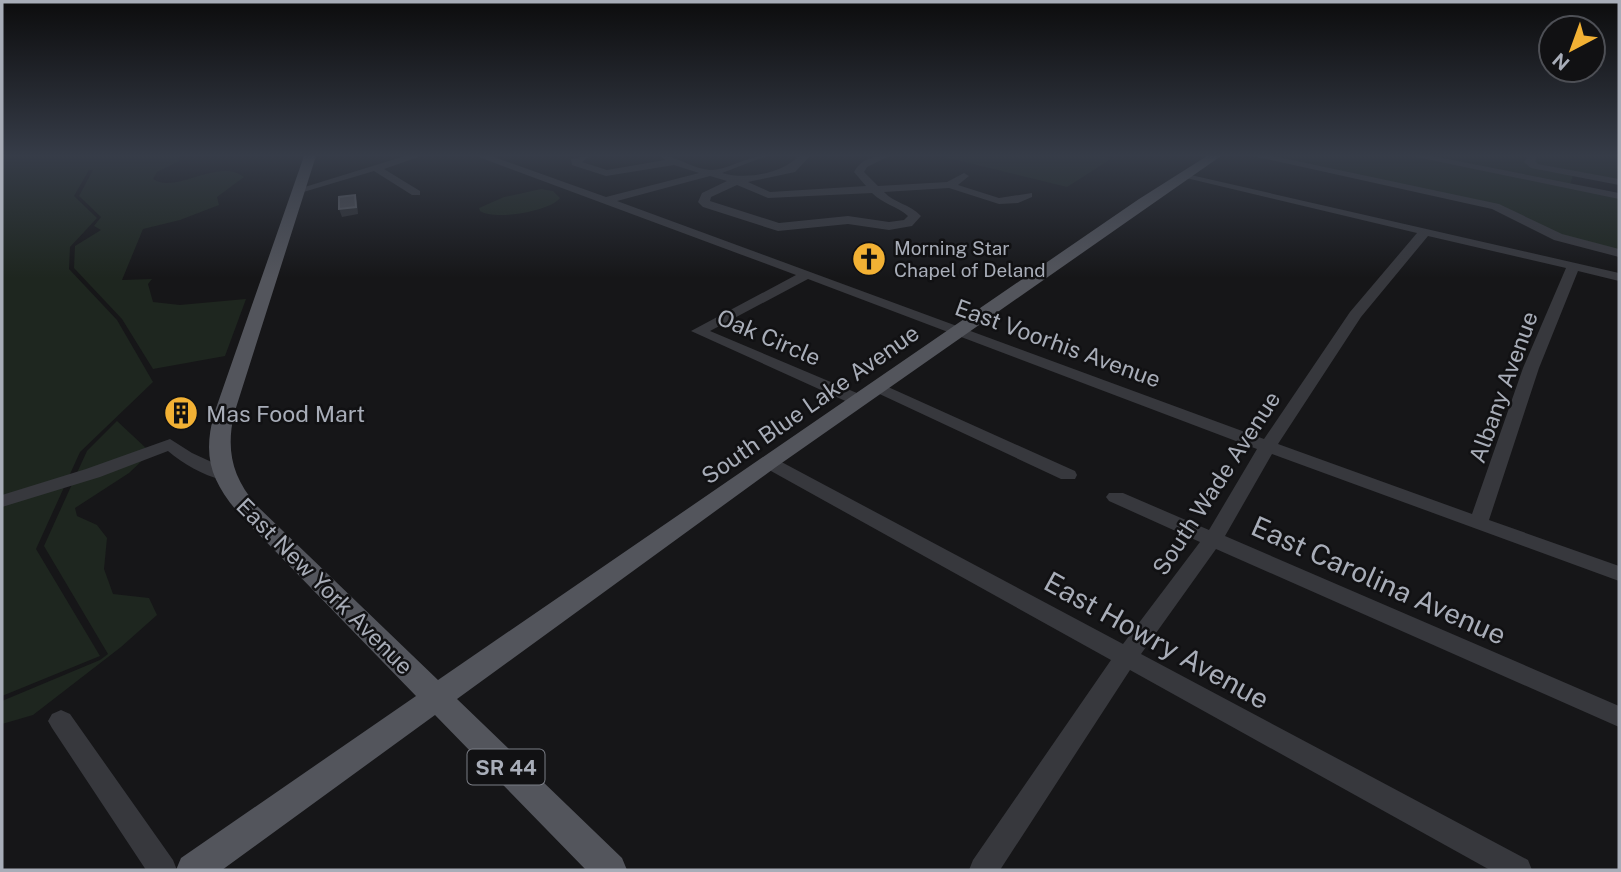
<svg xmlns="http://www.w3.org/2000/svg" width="1621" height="872" font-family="'Public Sans',sans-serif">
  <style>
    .green { fill: #1e261f }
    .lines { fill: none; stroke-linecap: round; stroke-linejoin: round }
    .minor { fill: #37383d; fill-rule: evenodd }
    .major { fill: #53555c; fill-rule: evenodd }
    .shaded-wall { fill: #2f3033 }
    .building { fill: #525359; stroke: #5f6168; stroke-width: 2 }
    .labels { text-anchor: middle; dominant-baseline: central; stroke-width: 5; stroke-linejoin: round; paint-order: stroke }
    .far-poi-label { font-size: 19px; fill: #a8adb8; stroke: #111113; text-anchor: start }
    .shield { fill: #111113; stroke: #7b7e86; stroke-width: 2 }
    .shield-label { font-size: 21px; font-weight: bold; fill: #a8adb8 }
    .street-label { font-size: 23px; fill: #a8adb8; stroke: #111113 }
    .poi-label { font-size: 23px; fill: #a8adb8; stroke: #111113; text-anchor: start }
    .near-street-label { font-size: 28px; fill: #a8adb8; stroke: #111113 }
  </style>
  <rect width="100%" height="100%" fill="#161618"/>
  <!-- green -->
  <path class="green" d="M2 156H179L177 158 179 161 157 172 153 179C175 195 218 157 244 177L217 197 219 205 180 220 143 229 122 280 152 279 148 284 153 302 180 305 246 299 225 356 153 369 122 319 74 268 75 246 101 230 94 226 101 217 79 196 93 170H89L74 196 97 218 70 247 69 269 117 320 153 382 80 452 36 549 100 656 2 696Z
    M1098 156 1111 159 1067 187 944 157Z
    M1263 156H1410L1619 197V252L1549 231 1526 217 1497 205Z
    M1422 156H1528L1525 162 1573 175 1570 185Z
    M1537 156H1619V181L1534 163Z
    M541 189 553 191 560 198C551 211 494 221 480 211L479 208 504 197Z
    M117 421 147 449 76 475 87 451Z
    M147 456 129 473 75 508 77 516 97 525 107 538 104 569 113 594 149 598 157 615 121 647 33 715 2 724V701L100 660 108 654 44 546 73 482Z"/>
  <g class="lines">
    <!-- minor -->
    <path class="minor" d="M405 156H421L384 169 420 191V195H412L374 171 300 193 295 190Z
      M476 156H491L606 197 699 173 674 165 606 176 572 165 571 159 590 156 582 162 607 170 665 160 661 156C678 156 693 169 710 170 729 170 746 156 766 156L722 173C746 180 781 174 799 156H810L795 172 748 182 770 192 866 186 854 172C862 158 874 156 889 156L867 167 864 172 878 186 947 182 964 173 969 176 958 185 999 198 1032 193V197L1018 203 999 204 949 188 884 192C894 203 910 204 921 216L912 226 889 230 848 224 778 231 703 207 698 202 702 193 727 181 710 176 617 201 1264 439 1350 312 1417 233 1182 177V173L1619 273V281L1578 271 1539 368 1489 520 1619 566V581L1272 454 1225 536 1619 706V727L1216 549 1141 654 1528 860 1532 870H1490L1130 670 1000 870H969L973 860 1111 660 762 466 759 462 762 458H774L1123 644 1200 542 1109 501 1106 497 1109 493H1123L1209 530 1257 449 808 279 710 331 864 396 866 400 858 405 852 404 691 331 796 275ZM737 185 768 198 872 193C883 204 897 206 908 216L904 220 889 222 848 216 779 223 710 201 711 197ZM1428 236 1566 268 1523 368 1472 514 1278 444 1361 317Z
      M1253 156H1273L1499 204 1562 234 1619 249V257L1554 240 1492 209Z
      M1411 156H1432L1619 193V199Z
      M1528 156H1538L1535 161 1538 164 1619 179V185L1531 168 1524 162Z
      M877 382 1075 471 1077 475 1075 479H1061L871 390 869 387 871 384Z
      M170 439 192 453 229 470 231 474 222 480C203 475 183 464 168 451L100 477 2 507V495L86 469Z
      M61 710 70 714 173 860 177 870H146L52 728 48 721 52 714Z"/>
    <!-- major -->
    <path class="major" d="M304 156H316L234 414C226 451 232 477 257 506L438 680 1139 199 1207 156H1221L776 467 457 699 622 858 627 870H586L435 715 222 870H176L181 858 416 696 241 516C212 482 202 459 214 414Z"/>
  </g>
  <!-- shaded-wall -->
  <path class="shaded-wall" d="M355 195 357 202 358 214 342 217 339 209Z
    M188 401 191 405 187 417 170 420 168 416Z"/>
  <!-- building -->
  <path class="building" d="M355 195 356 207 339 209V197Z
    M188 401 185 413 168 416 173 403Z"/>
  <!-- sky -->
  <linearGradient id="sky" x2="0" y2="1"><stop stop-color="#0c0c0d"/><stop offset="0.56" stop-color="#363c48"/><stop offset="1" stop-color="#363c48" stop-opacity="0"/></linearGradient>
  <rect width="1621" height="278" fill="url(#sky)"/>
  <!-- icons -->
  <defs>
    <g id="church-disc" transform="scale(1.75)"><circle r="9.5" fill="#f2b134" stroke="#111113"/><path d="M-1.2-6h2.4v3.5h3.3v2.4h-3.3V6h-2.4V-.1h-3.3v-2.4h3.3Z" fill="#111"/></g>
    <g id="building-disc" transform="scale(1.75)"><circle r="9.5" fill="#f2b134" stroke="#111113"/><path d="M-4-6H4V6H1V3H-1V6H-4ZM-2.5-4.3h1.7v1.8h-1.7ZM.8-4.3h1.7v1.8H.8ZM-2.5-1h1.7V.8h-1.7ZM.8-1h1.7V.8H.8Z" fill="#111"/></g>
  </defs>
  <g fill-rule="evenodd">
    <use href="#church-disc" x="869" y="259"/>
    <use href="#building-disc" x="181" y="413"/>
  </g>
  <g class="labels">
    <!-- far-poi labels -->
    <g class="far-poi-label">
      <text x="894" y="248">Morning Star<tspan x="894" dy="22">Chapel of Deland</tspan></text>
    </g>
    <!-- shield labels -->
    <rect class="shield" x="467.5" y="749.5" width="77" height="35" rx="5"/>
    <g class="shield-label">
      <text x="506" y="767">SR 44</text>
    </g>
    <!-- street labels -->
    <g class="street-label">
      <text transform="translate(769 337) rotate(23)">Oak Circle</text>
      <text transform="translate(1058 343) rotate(20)">East Voorhis Avenue</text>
      <text transform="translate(1503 387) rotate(-70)">Albany Avenue</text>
      <text transform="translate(810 404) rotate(-35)">South Blue Lake Avenue</text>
      <text transform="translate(1216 483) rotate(-57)">South Wade Avenue</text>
      <text transform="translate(325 586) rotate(45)">East New York Avenue</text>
    </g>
    <!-- poi labels -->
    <g class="poi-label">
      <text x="206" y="413">Mas Food Mart</text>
    </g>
    <!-- near-street labels -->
    <g class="near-street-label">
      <text transform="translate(1379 580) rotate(24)">East Carolina Avenue</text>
      <text transform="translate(1157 640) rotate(29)">East Howry Avenue</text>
    </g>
  </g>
  <!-- border -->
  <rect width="1621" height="872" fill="none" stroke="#a8adb8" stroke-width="7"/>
  <!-- north arrow -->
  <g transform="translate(1572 49) rotate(221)"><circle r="33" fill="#111113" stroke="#4d4f55" stroke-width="2"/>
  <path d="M0-5L12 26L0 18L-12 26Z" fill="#f2b134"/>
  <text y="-10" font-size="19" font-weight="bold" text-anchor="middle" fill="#a8adb8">N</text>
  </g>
</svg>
